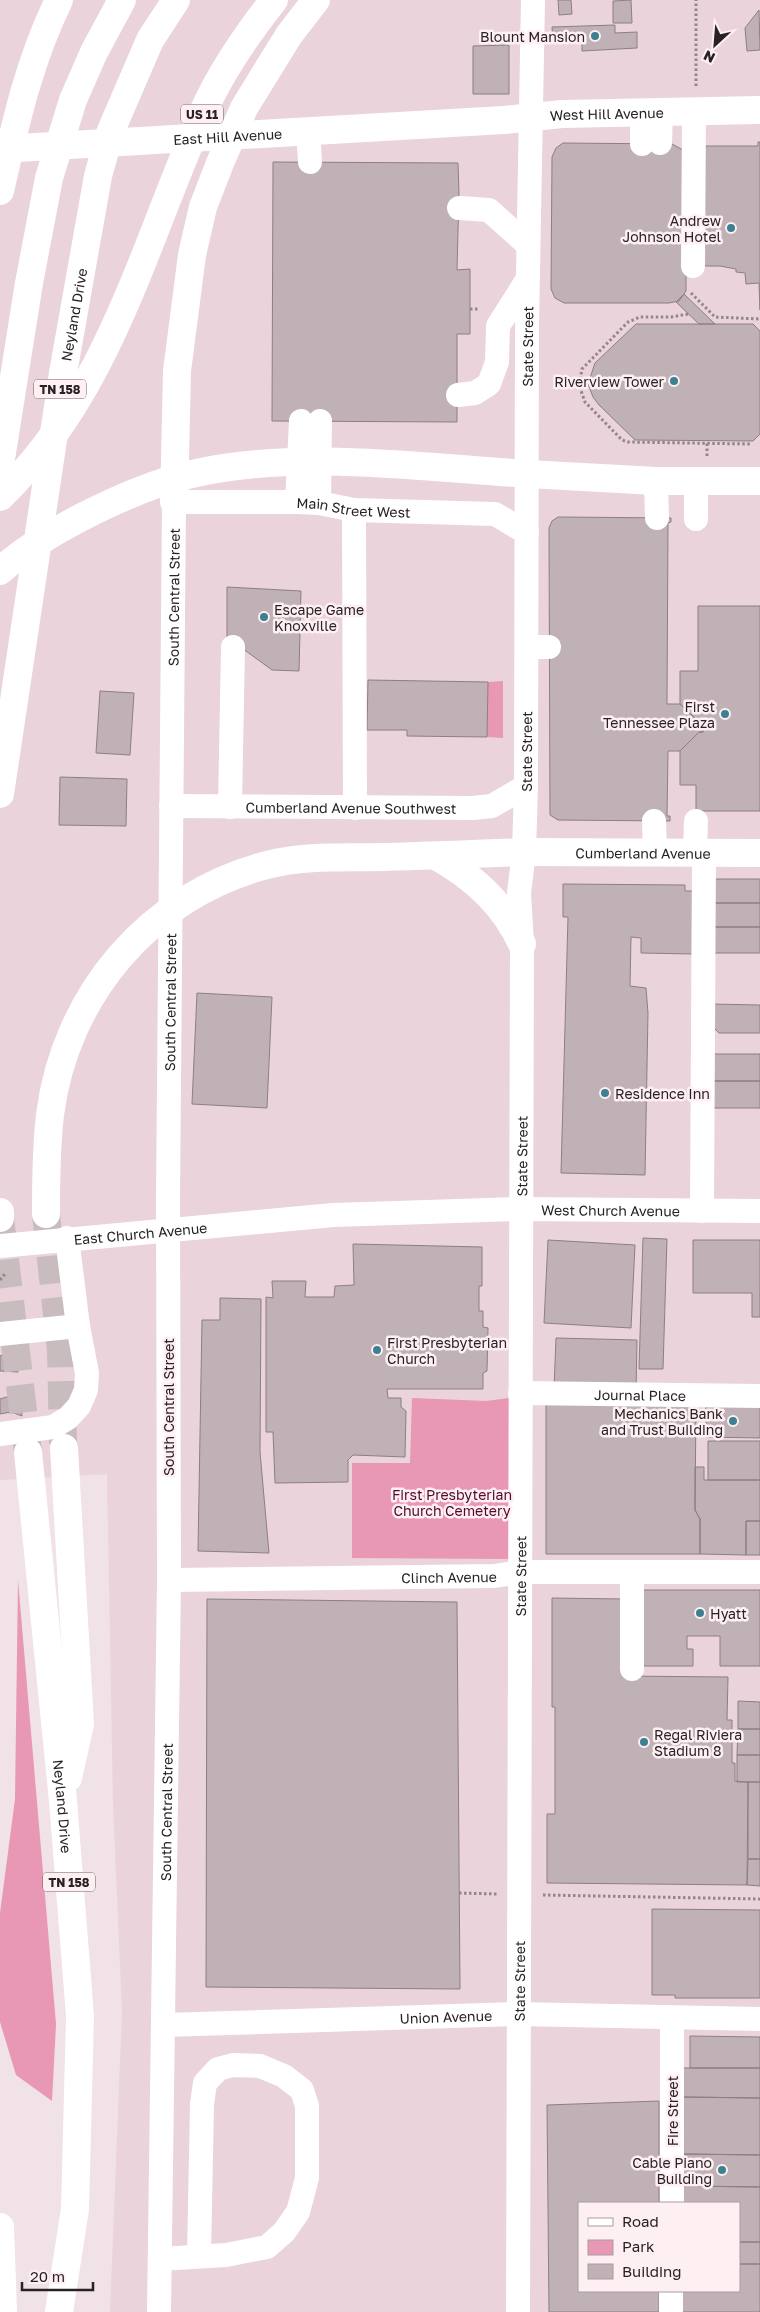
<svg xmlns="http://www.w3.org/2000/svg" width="760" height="2312" font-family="'Golos Text',sans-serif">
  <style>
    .built { fill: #ead3da; fill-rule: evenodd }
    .green { fill: #e897b4 }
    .building { fill: #bfb1b5; stroke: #8c7f83 }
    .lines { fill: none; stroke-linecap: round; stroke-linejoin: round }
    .highway-tunnel { stroke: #c8bcbf; stroke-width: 28; stroke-dasharray: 28 14; stroke-linecap: butt }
    .path { stroke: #91878a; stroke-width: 3; stroke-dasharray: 2.5 2.5; stroke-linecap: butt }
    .minor { stroke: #fff; stroke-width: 24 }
    .major { stroke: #fff; stroke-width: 28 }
    .highway { stroke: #fff; stroke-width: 28 }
    .poi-dot { fill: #3f7f92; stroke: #feeff3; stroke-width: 2 }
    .labels { text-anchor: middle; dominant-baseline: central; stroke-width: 5; stroke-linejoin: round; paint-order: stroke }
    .shield { fill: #feeff3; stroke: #686062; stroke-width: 1 }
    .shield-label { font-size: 12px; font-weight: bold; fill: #282224 }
    .poi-label { font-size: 14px; fill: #282224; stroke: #feeff3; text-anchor: end }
    .street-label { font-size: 14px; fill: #282224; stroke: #feeff3 }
    .park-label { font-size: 14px; fill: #53092e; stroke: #feeff3 }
  </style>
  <rect width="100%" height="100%" fill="#f0e2e6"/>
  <!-- built -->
  <path class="built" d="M0 0H760V2312H110L122 2012 113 1803 107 1474 0 1480ZM579 2203H739V2291H579Z"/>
  <!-- green -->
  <path class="green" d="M503 681V738L487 737 488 682Z
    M412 1398 486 1401 509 1398V1559L352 1558V1463H410Z
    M18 1580 56 2024 52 2101 16 2075 0 2022V1913L15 1799Z"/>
  <!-- building -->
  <path class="building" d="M558 0H571L572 14 559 15Z
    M631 0 632 23H613V1Z
    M759 10 760 50 747 51 745 28Z
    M615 25V33L637 32V48L582 51V41H579V39L553 40 552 27Z
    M509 45V94H473V46Z
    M758 142H760V310L759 283 746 284 745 273 736 272V269L720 266H703L701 146H758Z
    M563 143 672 144 683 150 686 155V291L679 301 669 303H564L555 298 551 289 552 157 556 148Z
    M273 162 458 163 459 193 457 270 470 269V334H457V422L272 421Z
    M684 294 715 324H699L676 302Z
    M636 324H753L760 331V434L753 441 635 440 599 405 593 397 588 384 595 363Z
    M558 517 671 518V522L668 523 667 704H680L700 723H703V732H699L680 751H668L667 816H670V821L558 820 550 815 549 528 552 521Z
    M227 587 301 591 299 671 272 670 235 643H227Z
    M698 606H760V811H696V785H680V751L699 732H703V723H700L680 704V671H698Z
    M368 680 488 682 487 737 407 736V730H367Z
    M100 691 134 693 130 755 96 753Z
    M60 777 127 779 126 826 59 825Z
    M712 879H760V903H712Z
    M563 884 685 885V891H695V954L641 953V938L631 937 630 986 646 988 648 1013 645 1175 561 1173 568 917H563Z
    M712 903H760V927H713Z
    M713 927H760V953H713Z
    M197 993 272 997 267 1108 192 1104Z
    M710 1004 760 1005V1033H719L710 1024Z
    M710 1054H760V1081H710Z
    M710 1081H760V1108H710Z
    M643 1238 667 1239 663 1369H639Z
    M548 1240 635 1245 631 1328 544 1323Z
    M693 1240H760V1317H752V1293H693Z
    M353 1244 482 1247V1286H479V1311H483V1327L488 1328 487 1371 483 1373V1389H387L388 1398H401V1407L406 1411 405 1457 353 1455 348 1460V1482L275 1483 273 1432H266V1297L273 1298 272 1281H306L305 1297H334L335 1286 354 1285Z
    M220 1298 261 1299 260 1452 269 1553 198 1551 202 1320H220Z
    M556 1338 637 1340 636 1392 554 1389Z
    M15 1350 18 1372 0 1371V1356Z
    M20 1393 22 1416 11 1412 0 1414V1399Z
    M546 1404H696L695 1510 700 1519V1554H546Z
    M706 1404H760V1438L706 1437Z
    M708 1441H760V1480H708Z
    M695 1467H704V1480H760V1521H746V1555L700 1554V1519L695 1510Z
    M746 1521H760V1555H746Z
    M640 1590H760V1666H720V1636H687V1649H693V1666H640Z
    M552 1598 623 1599V1676L728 1677 727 1720H732V1763H735V1781L748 1782 747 1885 547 1883V1814H555V1707H552Z
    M207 1599 457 1602 460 1989 206 1987Z
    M738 1701 760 1702V1729H738Z
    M738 1729H760V1755H737Z
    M737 1755H760V1782H737Z
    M748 1782H760V1859H748Z
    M748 1859H760V1886L747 1885Z
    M652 1909 760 1910V1998H675V1995H652Z
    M690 2036 760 2037V2068H690Z
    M683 2068H760V2098L683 2097Z
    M683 2097 760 2098V2155L683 2154Z
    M659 2101V2203H579V2291H659V2312H549L547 2105Z
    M683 2154 760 2155V2187L683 2186Z
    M682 2186 760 2187V2242H739V2203H682Z
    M739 2242H760V2264H739Z
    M739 2264H760V2312H682V2291H739Z"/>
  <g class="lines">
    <!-- highway-tunnel -->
    <path class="highway-tunnel" d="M46 1214 61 1351 63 1444
      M0 1218 28 1452"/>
    <!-- path -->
    <path class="path" d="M696 86V0
      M691 293 715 317 760 319
      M470 309H480
      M688 314 671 317H640L628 322 582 369 579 385 585 402 622 440 628 442 750 444
      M707 456V440
      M0 1280 5 1274
      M459 1893 497 1894
      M543 1895 760 1899"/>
    <!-- minor -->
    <g class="minor">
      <path d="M308 131 310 162"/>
      <path d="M660 143 661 111"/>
      <path d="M642 144V111"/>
      <path d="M459 208 489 210 528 245"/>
      <path d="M693 266 694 110"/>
      <path d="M458 395 475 393 489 384 497 362 498 326 527 280"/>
      <path d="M656 481 657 518"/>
      <path d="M696 481V519"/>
      <path d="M297 502 301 421"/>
      <path d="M319 503 320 421"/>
      <path d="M354 510 355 808"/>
      <path d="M527 647H549"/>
      <path id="s1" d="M171 806 473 808 492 806 526 786"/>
      <path d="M230 807 233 647"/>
      <path d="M654 821 655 852"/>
      <path d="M695 853 696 821"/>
      <path d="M702 1211 704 853"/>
      <path id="s2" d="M0 1246 333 1215 521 1209 760 1211"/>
      <path d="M0 1334 78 1326"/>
      <path id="s3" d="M520 1393 760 1396"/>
      <path d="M0 1434 53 1427 68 1418 79 1406 86 1390 87 1373 78 1326 67 1238"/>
      <path id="s4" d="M169 1580 494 1576 520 1572H760"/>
      <path d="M632 1669V1572"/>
      <path id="s5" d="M164 2025 519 2014 760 2019"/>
      <path d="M672 2203V2018"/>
      <path d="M160 2259 226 2255 267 2247 284 2232 298 2212 307 2178V2106L302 2090 284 2076 260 2066 233 2065 218 2069 205 2083 202 2104 199 2256"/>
      <path id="s6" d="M159 2312 169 1580 168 1199 174 502H297L319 503 354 510 495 514 527 533"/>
      <path id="s7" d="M518 2312 522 944 519 893 524 852 526 786 527 327 533 0"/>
      <path d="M671 2312V2291"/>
    </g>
    <!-- major -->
    <g class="major">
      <path id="s8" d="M0 149 504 120 562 114 760 110"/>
      <path d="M528 474 656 481H760"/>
      <path id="s9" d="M524 852 760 853"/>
    </g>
    <!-- highway -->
    <g class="highway">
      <path d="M0 191C15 125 29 61 59 0"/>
      <path d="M0 465 29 283 49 178 73 100 94 52 122 0"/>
      <path d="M0 497C109 393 144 244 203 112 221 72 247 34 274 0"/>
      <path d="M174 502 177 371 192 255 203 207 220 163 244 108 289 35 316 0"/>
      <path d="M0 571C24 549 53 532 82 517 115 500 151 484 188 475 292 449 421 467 528 474"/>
      <path id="s10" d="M0 794 63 373 98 176 110 133 150 40 176 0"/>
      <path d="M436 856C474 877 504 904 522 944"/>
      <path d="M0 1212V1218"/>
      <path d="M46 1214C46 1181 46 1148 50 1115 65 995 150 895 267 865 305 855 346 858 384 857 431 856 478 854 524 852"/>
      <path d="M64 1448 80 1724 68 1778"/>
      <path id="s11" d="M28 1452 63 1801 80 2016 75 2209 59 2312"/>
      <path d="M0 2227 3 2312"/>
    </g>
  </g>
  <!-- markers -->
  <g class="poi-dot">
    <circle cx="595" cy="36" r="5"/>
    <circle cx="731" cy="228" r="5"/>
    <circle cx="674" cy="381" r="5"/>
    <circle cx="264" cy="617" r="5"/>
    <circle cx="725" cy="714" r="5"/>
    <circle cx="605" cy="1093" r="5"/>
    <circle cx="377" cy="1350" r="5"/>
    <circle cx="733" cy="1421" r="5"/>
    <circle cx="700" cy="1613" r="5"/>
    <circle cx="644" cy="1742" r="5"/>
    <circle cx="722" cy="2170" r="5"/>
  </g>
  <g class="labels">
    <!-- shield labels -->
    <g class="shield">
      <rect x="181" y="104.5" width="42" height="19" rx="4"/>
      <rect x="34" y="379.5" width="52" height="19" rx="4"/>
      <rect x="43" y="1872.5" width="52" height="19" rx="4"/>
    </g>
    <g class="shield-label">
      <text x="202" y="114">US 11</text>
      <text x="60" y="389">TN 158</text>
      <text x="69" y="1882">TN 158</text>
    </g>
    <!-- poi labels -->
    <g class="poi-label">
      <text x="585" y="36">Blount Mansion</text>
      <text x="721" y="220">Andrew<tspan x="721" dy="16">Johnson Hotel</tspan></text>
      <text x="664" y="381">Riverview Tower</text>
      <text x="274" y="609" text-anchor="start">Escape Game<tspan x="274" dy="16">Knoxville</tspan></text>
      <text x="715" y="706">First<tspan x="715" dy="16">Tennessee Plaza</tspan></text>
      <text x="615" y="1093" text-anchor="start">Residence Inn</text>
      <text x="387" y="1342" text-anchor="start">First Presbyterian<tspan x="387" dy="16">Church</tspan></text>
      <text x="723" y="1413">Mechanics Bank<tspan x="723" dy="16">and Trust Building</tspan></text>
      <text x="710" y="1613" text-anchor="start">Hyatt</text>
      <text x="654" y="1734" text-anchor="start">Regal Riviera<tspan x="654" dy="16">Stadium 8</tspan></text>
      <text x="712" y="2162">Cable Piano<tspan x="712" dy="16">Building</tspan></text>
    </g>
    <!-- street labels -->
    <g class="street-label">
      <text stroke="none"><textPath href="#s8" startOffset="608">West Hill Avenue</textPath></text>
      <text stroke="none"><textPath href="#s8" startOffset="228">East Hill Avenue</textPath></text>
      <text stroke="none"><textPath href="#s10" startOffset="485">Neyland Drive</textPath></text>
      <text stroke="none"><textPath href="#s7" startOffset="1966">State Street</textPath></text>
      <text stroke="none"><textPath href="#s6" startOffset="1990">Main Street West</textPath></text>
      <text stroke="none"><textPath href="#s6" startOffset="1715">South Central Street</textPath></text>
      <text stroke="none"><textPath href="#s7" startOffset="1561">State Street</textPath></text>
      <text stroke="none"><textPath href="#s1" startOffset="180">Cumberland Avenue Southwest</textPath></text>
      <text stroke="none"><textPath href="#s9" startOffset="119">Cumberland Avenue</textPath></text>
      <text stroke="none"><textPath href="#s6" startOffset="1310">South Central Street</textPath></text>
      <text stroke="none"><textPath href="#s7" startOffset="1156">State Street</textPath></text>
      <text stroke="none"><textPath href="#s2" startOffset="612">West Church Avenue</textPath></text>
      <text stroke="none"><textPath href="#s2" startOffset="141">East Church Avenue</textPath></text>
      <text stroke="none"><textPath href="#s3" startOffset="120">Journal Place</textPath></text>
      <text transform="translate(168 1407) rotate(-90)">South Central Street</text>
      <text stroke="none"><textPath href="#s4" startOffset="280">Clinch Avenue</textPath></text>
      <text stroke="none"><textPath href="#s7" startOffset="736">State Street</textPath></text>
      <text stroke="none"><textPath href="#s11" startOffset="356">Neyland Drive</textPath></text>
      <text stroke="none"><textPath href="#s6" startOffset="500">South Central Street</textPath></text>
      <text stroke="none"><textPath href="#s7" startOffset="331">State Street</textPath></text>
      <text stroke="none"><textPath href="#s5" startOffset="282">Union Avenue</textPath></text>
      <text transform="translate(672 2111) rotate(-90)">Fire Street</text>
    </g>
    <!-- park labels -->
    <g class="park-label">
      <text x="452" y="1494">First Presbyterian<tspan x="452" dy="16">Church Cemetery</tspan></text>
    </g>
  </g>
  <!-- legend -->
  <rect x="578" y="2202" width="162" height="90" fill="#feeff3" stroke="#a89da0"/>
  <rect x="588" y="2218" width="25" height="8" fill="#ffffff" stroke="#a89da0"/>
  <text x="622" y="2227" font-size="15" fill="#282224">Road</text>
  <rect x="588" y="2240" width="25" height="15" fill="#e897b4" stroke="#a89da0"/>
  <text x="622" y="2252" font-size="15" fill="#282224">Park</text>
  <rect x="588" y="2264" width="25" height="15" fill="#bfb1b5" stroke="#a89da0"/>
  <text x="622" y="2277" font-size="15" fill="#282224">Building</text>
  <!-- north arrow -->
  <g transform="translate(715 45) rotate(206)" stroke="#feeff3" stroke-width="4" paint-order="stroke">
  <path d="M0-4L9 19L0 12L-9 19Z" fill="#282224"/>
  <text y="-8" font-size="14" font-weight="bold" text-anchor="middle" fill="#282224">N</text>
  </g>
  <!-- scale -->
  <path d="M22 2282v8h71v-8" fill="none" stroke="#282224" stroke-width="2.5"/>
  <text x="30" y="2282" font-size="15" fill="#282224" stroke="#feeff3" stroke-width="4" paint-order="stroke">20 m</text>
</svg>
